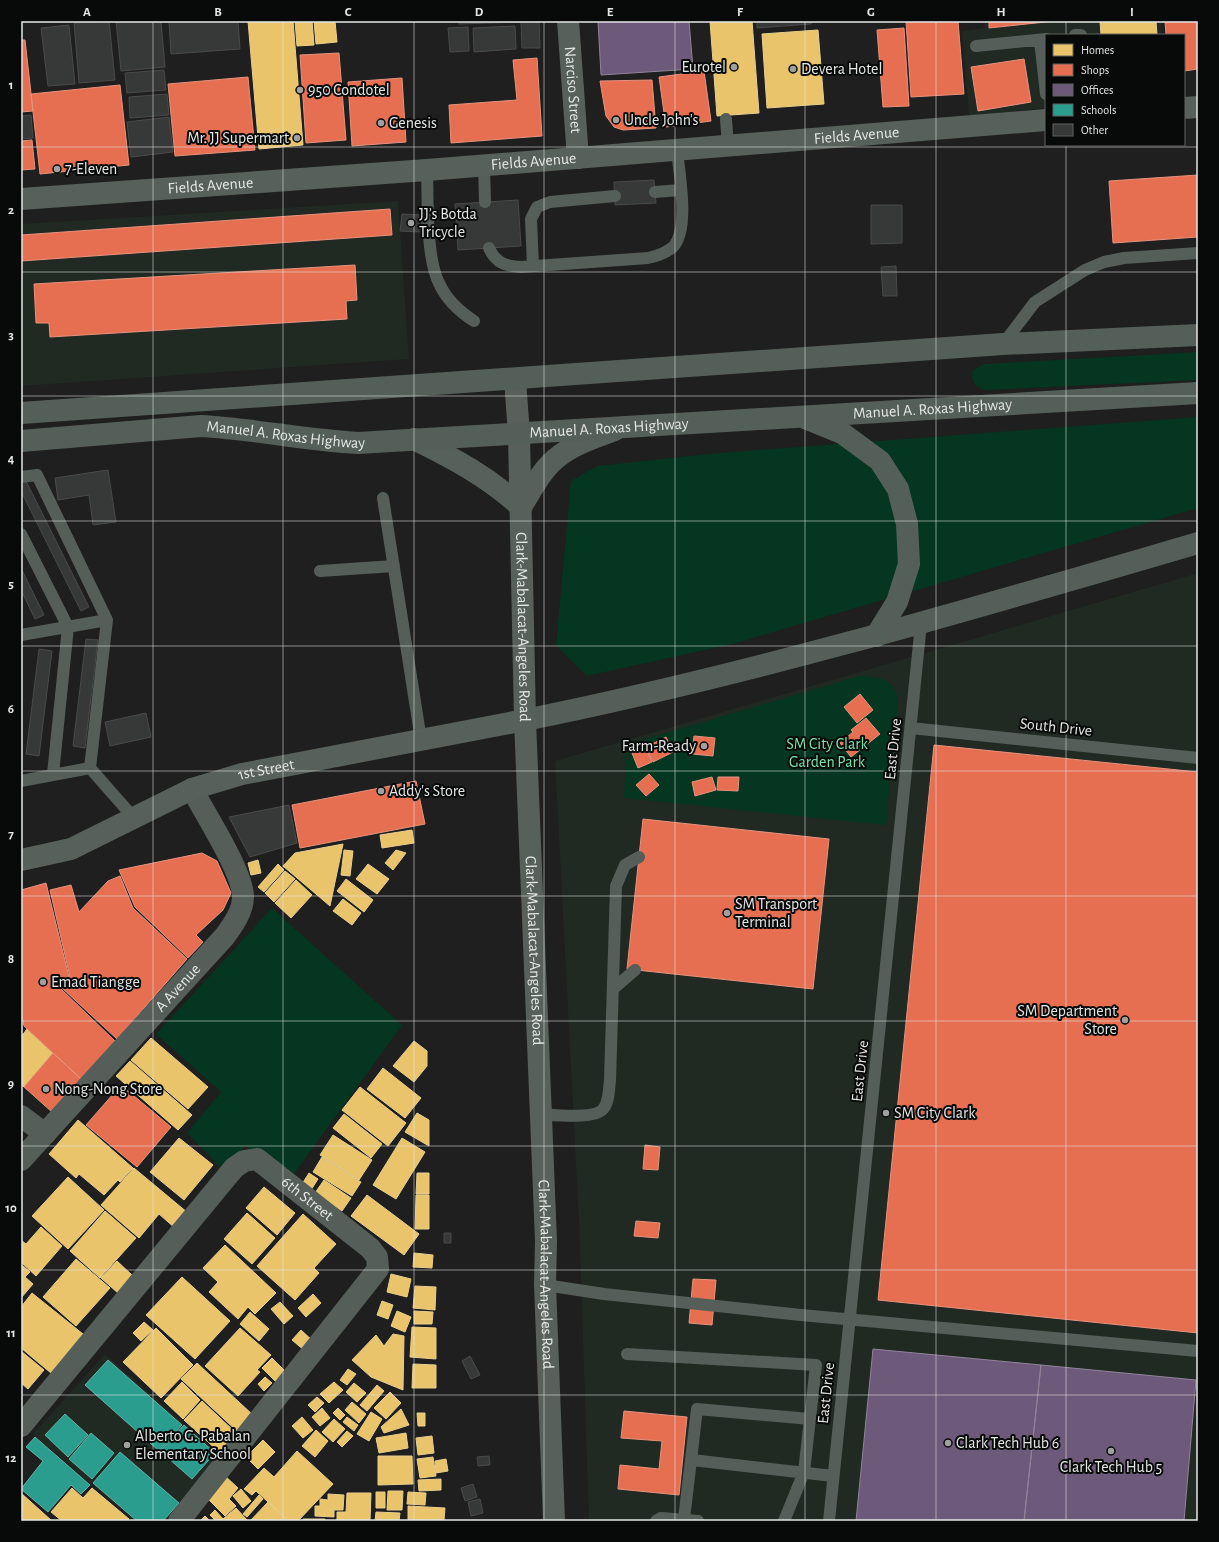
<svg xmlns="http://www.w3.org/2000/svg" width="1219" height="1542" font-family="'Alegreya Sans',sans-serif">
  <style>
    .built { fill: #212923 }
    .green { fill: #043621 }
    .homes { fill: #e9c46a; stroke: #e8ce8f }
    .shops { fill: #e76f51; stroke: #e6937e }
    .offices { fill: #6d597a; stroke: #91849a }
    .schools { fill: #2a9d8f; stroke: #62b3a9 }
    .building { fill: #373938; stroke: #494a49 }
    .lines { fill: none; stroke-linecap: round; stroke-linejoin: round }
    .lane { stroke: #555e59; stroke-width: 12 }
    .street { stroke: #555e59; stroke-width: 22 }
    .secondary { stroke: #57605a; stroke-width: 22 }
    .primary { stroke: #555f5a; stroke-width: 22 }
    .grid { fill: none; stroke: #e5e7e6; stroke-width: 1; stroke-opacity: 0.55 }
    .poi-dot { fill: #9fa1a0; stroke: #080a09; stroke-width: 1.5 }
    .labels { text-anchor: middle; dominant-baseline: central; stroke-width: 4; stroke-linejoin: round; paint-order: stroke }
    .poi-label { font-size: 16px; fill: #e5e7e6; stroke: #080a09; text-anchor: start }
    .street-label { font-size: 16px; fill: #e5e7e6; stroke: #080a09 }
    .park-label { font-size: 16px; fill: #7be5ac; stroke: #080a09 }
    .neatline { fill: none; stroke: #e5e7e6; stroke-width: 1.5 }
    .grid-label { font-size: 13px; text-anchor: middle; font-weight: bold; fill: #e5e7e6 }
  </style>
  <rect width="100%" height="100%" fill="#1e1f1e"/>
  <!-- built -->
  <path class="built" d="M985 21H1161L1162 35H1046V108L969 116 962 31 985 28Z
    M398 201 409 359 21 386V224Z
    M1198 573V1521H589L579 1221 555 761Z
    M105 1354 221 1456 166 1521H134L33 1434Z"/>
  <!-- green -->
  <path class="green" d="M1198 352V380L986 390C975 388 970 381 973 370L984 364Z
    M1198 417V508L732 644 587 676 556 645 571 481 597 466 719 453Z
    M860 676C879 677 893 678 898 700L886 825 624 798 626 756 632 743Z
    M272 908 402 1025 291 1178 245 1146 222 1169 187 1133 221 1092 156 1034Z"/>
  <!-- homes -->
  <path class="homes" d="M248 21H293L303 145 259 149Z
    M295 21H312L314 45 297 46Z
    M314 21H335L337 42 316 44Z
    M710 21H752L759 113 717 116Z
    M1100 21H1156L1157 35H1101Z
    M818 30 824 104 767 108 762 34Z
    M412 830 414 843 382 848 380 835Z
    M343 844 330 906 283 866 295 853Z
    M344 850 353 851 350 876 341 875Z
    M396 850 406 853 393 870 385 863Z
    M258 860 261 873 251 875 248 863Z
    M278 864 284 870 264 892 258 887Z
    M368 864 389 879 377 894 356 879Z
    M285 871 295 879 274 902 265 893Z
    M346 879 373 900 364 912 337 891Z
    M296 880 312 895 291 918 275 903Z
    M343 899 361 913 352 925 333 911Z
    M27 1029 53 1053 24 1087 21 1084V1037Z
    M151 1038 208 1087 188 1109 131 1060Z
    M414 1041 427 1051V1066L414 1082 393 1066Z
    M130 1061 192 1115 178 1130 116 1076Z
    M383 1068 421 1098 405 1118 367 1089Z
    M360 1087 406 1123 388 1146 342 1110Z
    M417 1113 429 1120V1146L405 1132Z
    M344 1114 382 1144 371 1158 333 1128Z
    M78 1120 133 1168 120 1182 118 1180 104 1195 79 1174 76 1178 49 1154Z
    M333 1135 372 1160 359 1180 320 1155Z
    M179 1138 213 1165 184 1200 150 1172Z
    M402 1138 425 1152 396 1199 373 1185Z
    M322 1157 361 1182 352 1196 313 1172Z
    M134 1168 188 1213 175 1228 159 1214 139 1238 101 1205Z
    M309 1173 318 1179 311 1190 302 1184Z
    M417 1173H429V1194H416Z
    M68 1177 104 1210 68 1249 32 1216Z
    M324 1180 351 1198 342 1211 315 1193Z
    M264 1187 295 1213 277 1235 246 1208Z
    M367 1195 419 1234 404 1255 351 1216Z
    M416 1195H429V1229H415Z
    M105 1211 136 1238 100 1278 70 1251Z
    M247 1213 275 1238 252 1264 224 1239Z
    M303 1214 336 1244 314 1268 319 1273 295 1300 257 1266Z
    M41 1227 62 1246 36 1276 21 1262V1240L26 1244Z
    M225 1245 276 1293 255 1314 248 1307 238 1319 209 1292 218 1282 203 1268Z
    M414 1253 433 1255 432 1268 413 1267Z
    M76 1259 110 1288 76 1326 43 1297Z
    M117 1261 133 1276 118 1293 101 1278Z
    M21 1264 30 1272 25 1277 33 1284 21 1298Z
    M391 1274 411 1279 407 1297 387 1292Z
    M182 1277 230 1321 195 1359 146 1315Z
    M415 1286 436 1287 435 1310 413 1308Z
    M32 1293 83 1334 51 1373 21 1348V1307Z
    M313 1294 321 1303 306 1317 298 1308Z
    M382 1301 393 1305 388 1319 377 1315Z
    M280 1302 293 1316 284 1324 271 1309Z
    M397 1311 411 1317 405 1332 391 1326Z
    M414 1311 433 1312 432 1324H414Z
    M250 1312 269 1329 259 1341 240 1324Z
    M144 1322 153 1330 141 1341 133 1333Z
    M412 1327 436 1328V1359L410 1357Z
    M156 1328 193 1365 161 1398 123 1362Z
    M240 1328 271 1355 257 1370 260 1372 238 1396 205 1366Z
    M301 1330 314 1342 305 1351 292 1340Z
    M393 1334 404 1336 403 1390 371 1377 352 1360 376 1335 384 1346Z
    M21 1351 44 1370 28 1389 21 1383Z
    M272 1358 287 1373 277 1383 262 1368Z
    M197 1363 254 1416 238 1432 181 1379Z
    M413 1364 436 1365V1388H412Z
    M348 1369 356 1374 347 1385 340 1380Z
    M265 1377 272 1383 264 1391 258 1384Z
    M182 1382 200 1400 183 1419 164 1401Z
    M334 1382 343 1390 329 1403 320 1394Z
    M354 1383 366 1393 357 1402 346 1392Z
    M377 1385 384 1391 367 1411 360 1405Z
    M390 1392 401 1403 386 1419 374 1408Z
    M317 1397 324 1403 315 1412 308 1405Z
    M202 1401 236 1433 219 1452 184 1420Z
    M352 1402 366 1414 359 1423 345 1410Z
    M322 1408 330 1418 320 1426 312 1417Z
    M338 1408 345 1415 340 1420 333 1413Z
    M401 1409 409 1425 384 1433 381 1427Z
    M371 1412 382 1419 369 1441 357 1434Z
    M417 1413H425V1426H418Z
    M302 1417 313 1430 303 1438 292 1426Z
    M347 1417 358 1425 354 1431 343 1422Z
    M334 1419 345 1429 333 1442 322 1432Z
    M316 1430 328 1441 315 1457 302 1446Z
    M347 1431 353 1436 342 1447 337 1442Z
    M406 1433 408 1448 379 1453 376 1438Z
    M432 1436 434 1453 418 1455 416 1438Z
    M263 1440 275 1452 258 1469 246 1457Z
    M297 1451 333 1484 298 1521H289L256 1491 252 1495 244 1489 264 1468 274 1477Z
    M378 1456H412L413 1484 378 1485Z
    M433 1457 436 1476 420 1478 417 1459Z
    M446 1459 448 1471 436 1473 435 1461Z
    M224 1475 238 1488 229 1499 236 1506 225 1516 204 1495Z
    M441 1479V1490L419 1491 418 1480Z
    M72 1488 83 1498 92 1488 129 1519 127 1521H62L51 1512Z
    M241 1489 251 1501 243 1508 233 1496Z
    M388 1491H403L402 1510H387Z
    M376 1492H385V1508H376Z
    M408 1492 426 1493 425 1505 407 1504Z
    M21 1493 52 1521H21Z
    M347 1493H371L370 1521H337V1512H346Z
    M328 1494 344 1495 343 1510H334V1517L315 1516V1506H320V1499L328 1500Z
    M259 1495 263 1499 247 1517 243 1514Z
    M268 1502 289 1521H250Z
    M408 1506 445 1508 444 1520 408 1521Z
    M236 1508 247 1520 246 1521H216L210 1515 215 1510 223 1519Z
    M376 1512 400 1513 399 1521H375Z
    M205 1516 210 1521H200Z
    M303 1519H325V1521H303Z"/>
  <!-- shops -->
  <path class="shops" d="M906 21H958L964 94 911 97Z
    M989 21H1055L989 28Z
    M1165 21H1198V69L1184 71V35H1166Z
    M904 28 909 106 883 107 877 30Z
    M21 40H25L33 111 21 112Z
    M339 53 346 140 306 143 300 55Z
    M537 58 542 136 451 143 449 105 517 100 513 60Z
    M1024 59 1031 102 978 111 971 67Z
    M704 71 711 121 666 127 659 77Z
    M248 77 255 150 175 156 168 84Z
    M402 78 406 142 352 146 348 82Z
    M652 80 656 128 623 130 614 127 606 116 600 81Z
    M120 85 129 165 40 174 31 94Z
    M32 140 35 169 21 170V141Z
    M1198 175V237L1113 243 1109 181Z
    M390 209 392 235 21 261V235Z
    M355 265 357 300 346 301 347 319 50 337 49 323H36L34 284Z
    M860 694 873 710 857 723 844 707Z
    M866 718 880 734 851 757 840 743 853 732 851 730Z
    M694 736 715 738 713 756 692 754Z
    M666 737 673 752 653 762 646 747Z
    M934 745 1198 772V1333L878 1300Z
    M645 747 652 762 638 768 632 753Z
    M649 774 659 785 646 796 636 785Z
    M712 777 716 790 695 796 692 782Z
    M718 777H739L738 791 717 790Z
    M416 781 425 824 300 848 292 805Z
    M643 819 829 839 813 989 627 969Z
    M202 853 217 861 231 893 223 910 196 935 203 942 188 958 135 907 119 870Z
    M120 876 133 908 187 959 117 1039 62 988 70 977 50 890 71 885 79 912 108 881Z
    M46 883 69 977 60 988 115 1041 81 1079 24 1026 21 1012V890Z
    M53 1053 81 1079 52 1112 24 1087Z
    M121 1085 171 1127 137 1167 86 1125Z
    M645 1145 660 1147 658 1170 643 1169Z
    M636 1221 660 1223 658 1238 634 1236Z
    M693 1279 716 1280 712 1325 689 1323Z
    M624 1411 687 1417 679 1495 618 1489 620 1465 659 1469 662 1441 621 1438Z"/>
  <!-- offices -->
  <path class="offices" d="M598 21H689L693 69 601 75Z
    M873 1349 1041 1365 1024 1521H856Z
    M1041 1365 1196 1380 1184 1521H1024Z"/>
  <!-- schools -->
  <path class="schools" d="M108 1360 182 1425 159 1451 85 1385Z
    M65 1414 88 1435 68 1457 45 1435Z
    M184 1425 215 1453 192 1479 160 1451Z
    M91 1433 114 1453 92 1479 69 1459Z
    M35 1437 90 1485 81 1494 71 1485 48 1512 21 1489 43 1461 26 1447Z
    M120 1452 179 1503 163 1521H137L93 1483Z"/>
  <!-- building -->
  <path class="building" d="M109 21 115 80 79 83 74 23Z
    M116 21H161L165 67 121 71Z
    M169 21H238L240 49 171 54Z
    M459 21H539L540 48H522L521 22 459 24Z
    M757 21H811V24L757 28Z
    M69 25 75 84 48 86 41 28Z
    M515 26 516 49 474 52 473 28Z
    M468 27 469 51 450 52 448 28Z
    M164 70 166 90 127 93 125 73Z
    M167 94 169 115 130 118 129 97Z
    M31 115 33 138 21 139V116Z
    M169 117 173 152 131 157 127 122Z
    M654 180 656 203 615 205 614 182Z
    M518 200 521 246 458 250 455 204Z
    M871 205H902V243L871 244Z
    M402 214 422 215 421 232 400 231Z
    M896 266 897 296H883L881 267Z
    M108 470 116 522 93 525 89 495 58 500 55 478Z
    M24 477 89 607 81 611 21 491V478Z
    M21 568 44 615 35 619 21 590Z
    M86 639 98 640 85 748 73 746Z
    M39 649 52 651 39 756 26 754Z
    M146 713 151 737 110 746 105 722Z
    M289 805 297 843 250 857 229 817Z
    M444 1233H451V1243H444Z
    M470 1356 480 1375 471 1379 462 1361Z
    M489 1456 490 1465 478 1466 477 1457Z
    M473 1484 477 1497 465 1501 461 1488Z
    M480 1499 483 1513 471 1516 468 1502Z"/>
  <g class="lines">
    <!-- lane -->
    <path class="lane" d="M1075 35H1081
      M1040 40 1046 94
      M976 46 1046 39
      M726 119 728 146
      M484 165 485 202
      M427 170C428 200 426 258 439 283 446 299 460 312 474 321
      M655 192 680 190
      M489 248C496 263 505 266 521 267L648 258C657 256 666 253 673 247 690 229 679 173 677 150
      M533 266 531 219 537 207 550 202 615 196
      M1003 344 1035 302 1085 270 1104 262 1124 258 1198 253
      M21 477 37 475 107 620 90 768
      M383 498 421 740
      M21 534 68 627 53 774
      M320 571 394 566
      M21 635 107 620
      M911 728 1198 758
      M21 781 90 768 134 818
      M613 989 635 970
      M540 1114C554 1115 596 1120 604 1108 609 1101 609 1089 610 1080L616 886 625 865 639 857
      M545 1285 604 1294 801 1315 1198 1351
      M627 1354 816 1365 804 1472 784 1521
      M692 1460 833 1476
      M684 1519 697 1409 810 1419
      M656 1521 661 1518 698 1521
      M829 1521 921 624"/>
    <!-- street -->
    <g class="street">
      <path d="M525 720C753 674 975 608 1198 543"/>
      <path d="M21 1116 45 1134"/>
      <path id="s1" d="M21 1160 225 936C233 925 243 911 243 897 243 872 205 814 192 789"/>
      <path id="s2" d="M21 1426 234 1168 244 1161 257 1159 370 1248 377 1257 378 1269 179 1521"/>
    </g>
    <!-- secondary -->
    <g class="secondary">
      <path id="s3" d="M568 21 578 158"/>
      <path d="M1184 108 1198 107"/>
      <path id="s4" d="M21 199 427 170 1046 120"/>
      <path id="s5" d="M515 379 519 435 525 720 546 1241 545 1285 554 1521"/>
      <path d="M414 439C453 458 490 478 521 507"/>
      <path d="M521 507C530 493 538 476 550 464 567 446 593 438 615 430"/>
      <path id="s6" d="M21 860 71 849 192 789 242 774 525 720"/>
    </g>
    <!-- primary -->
    <g class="primary">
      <path d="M21 413 1003 344 1198 335"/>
      <path d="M805 418 842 433 880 461 898 489 907 524 909 564 897 602 876 636"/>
      <path id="s7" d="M21 441 201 426C254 429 305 440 358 443L1198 393"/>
    </g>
  </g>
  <!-- grid -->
  <path class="grid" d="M153 21V1521M283 21V1521M414 21V1521M544 21V1521M675 21V1521M805 21V1521M936 21V1521M1066 21V35M1066 145V1521M21 147H1198M21 272H1198M21 396H1198M21 521H1198M21 646H1198M21 771H1198M21 896H1198M21 1021H1198M21 1146H1198M21 1270H1198M21 1395H1198"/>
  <!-- markers -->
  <g class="poi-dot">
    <circle cx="734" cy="67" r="4"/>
    <circle cx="793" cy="69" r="4"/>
    <circle cx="300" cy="90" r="4"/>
    <circle cx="616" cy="120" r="4"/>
    <circle cx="381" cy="123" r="4"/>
    <circle cx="297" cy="138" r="4"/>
    <circle cx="57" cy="169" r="4"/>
    <circle cx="411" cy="223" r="4"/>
    <circle cx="704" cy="746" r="4"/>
    <circle cx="381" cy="791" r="4"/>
    <circle cx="727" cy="913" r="4"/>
    <circle cx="43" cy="982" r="4"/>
    <circle cx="1125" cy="1020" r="4"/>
    <circle cx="46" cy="1089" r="4"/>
    <circle cx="886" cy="1113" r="4"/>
    <circle cx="948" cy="1443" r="4"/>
    <circle cx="127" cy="1445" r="4"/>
    <circle cx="1111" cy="1451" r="4"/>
  </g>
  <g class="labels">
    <!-- poi labels -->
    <g class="poi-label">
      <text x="726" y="67" text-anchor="end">Eurotel</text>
      <text x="801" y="69">Devera Hotel</text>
      <text x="308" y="90">950 Condotel</text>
      <text x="624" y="120">Uncle John's</text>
      <text x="389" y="123">Genesis</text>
      <text x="289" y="138" text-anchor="end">Mr. JJ Supermart</text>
      <text x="65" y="169">7-Eleven</text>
      <text x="419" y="214">JJ’s Botda<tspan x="419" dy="18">Tricycle</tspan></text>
      <text x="696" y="746" text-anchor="end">Farm-Ready</text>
      <text x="389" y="791">Addy's Store</text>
      <text x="735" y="904">SM Transport<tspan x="735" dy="18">Terminal</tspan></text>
      <text x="51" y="982">Emad Tiangge</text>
      <text x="1117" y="1011" text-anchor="end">SM Department<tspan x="1117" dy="18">Store</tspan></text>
      <text x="54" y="1089">Nong-Nong Store</text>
      <text x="894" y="1113">SM City Clark</text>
      <text x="135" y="1436">Alberto G. Pabalan<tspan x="135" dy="18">Elementary School</tspan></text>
      <text x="956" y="1443">Clark Tech Hub 6</text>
      <text x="1111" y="1467" text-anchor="middle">Clark Tech Hub 5</text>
    </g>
    <!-- street labels -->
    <g class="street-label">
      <text stroke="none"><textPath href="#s3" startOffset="69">Narciso Street</textPath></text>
      <text stroke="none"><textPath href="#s4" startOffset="838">Fields Avenue</textPath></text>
      <text stroke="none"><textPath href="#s4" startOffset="514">Fields Avenue</textPath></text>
      <text stroke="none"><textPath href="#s4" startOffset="190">Fields Avenue</textPath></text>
      <text stroke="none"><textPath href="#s7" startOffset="914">Manuel A. Roxas Highway</textPath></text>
      <text stroke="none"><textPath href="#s7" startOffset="590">Manuel A. Roxas Highway</textPath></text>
      <text stroke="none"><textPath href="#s7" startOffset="266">Manuel A. Roxas Highway</textPath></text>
      <text stroke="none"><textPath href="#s5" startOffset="248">Clark-Mabalacat-Angeles Road</textPath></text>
      <text transform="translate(1056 727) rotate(6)">South Drive</text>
      <text transform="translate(893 749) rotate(-84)">East Drive</text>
      <text stroke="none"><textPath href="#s6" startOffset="263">1st Street</textPath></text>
      <text stroke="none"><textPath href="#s5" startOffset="572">Clark-Mabalacat-Angeles Road</textPath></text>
      <text stroke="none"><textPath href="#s1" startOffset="233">A Avenue</textPath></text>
      <text transform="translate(860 1071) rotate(-84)">East Drive</text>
      <text stroke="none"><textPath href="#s2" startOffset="424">6th Street</textPath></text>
      <text stroke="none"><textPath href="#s5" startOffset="896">Clark-Mabalacat-Angeles Road</textPath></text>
      <text transform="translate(826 1393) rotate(-84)">East Drive</text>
    </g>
    <!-- park labels -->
    <g class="park-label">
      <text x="827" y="744">SM City Clark<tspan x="827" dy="18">Garden Park</tspan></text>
    </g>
  </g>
  <!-- border -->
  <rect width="1219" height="1542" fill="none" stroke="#080a09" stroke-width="44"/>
  <!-- legend -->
  <rect x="1045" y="34" width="140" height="112" fill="#080a09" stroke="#606261"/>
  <rect x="1053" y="44" width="20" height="12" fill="#e9c46a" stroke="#606261"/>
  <text x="1081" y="54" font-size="12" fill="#e5e7e6">Homes</text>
  <rect x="1053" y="64" width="20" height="12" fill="#e76f51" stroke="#606261"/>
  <text x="1081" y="74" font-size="12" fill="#e5e7e6">Shops</text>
  <rect x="1053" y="84" width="20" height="12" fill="#6d597a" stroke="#606261"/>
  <text x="1081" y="94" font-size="12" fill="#e5e7e6">Offices</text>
  <rect x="1053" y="104" width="20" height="12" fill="#2a9d8f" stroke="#606261"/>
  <text x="1081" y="114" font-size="12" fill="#e5e7e6">Schools</text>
  <rect x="1053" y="124" width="20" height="12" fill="#373938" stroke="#606261"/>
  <text x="1081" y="134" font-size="12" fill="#e5e7e6">Other</text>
  <rect x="22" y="22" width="1175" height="1498" class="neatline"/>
  <g class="grid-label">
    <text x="87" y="16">A</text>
    <text x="218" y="16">B</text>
    <text x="348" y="16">C</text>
    <text x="479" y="16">D</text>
    <text x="610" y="16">E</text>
    <text x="740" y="16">F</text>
    <text x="871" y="16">G</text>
    <text x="1001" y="16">H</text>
    <text x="1132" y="16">I</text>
    <text x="11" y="89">1</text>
    <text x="11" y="214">2</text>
    <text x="11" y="339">3</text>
    <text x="11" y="463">4</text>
    <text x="11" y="588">5</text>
    <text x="11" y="713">6</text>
    <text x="11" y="838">7</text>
    <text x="11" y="963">8</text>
    <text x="11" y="1088">9</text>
    <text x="11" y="1212">10</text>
    <text x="11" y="1337">11</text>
    <text x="11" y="1462">12</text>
  </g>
</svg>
